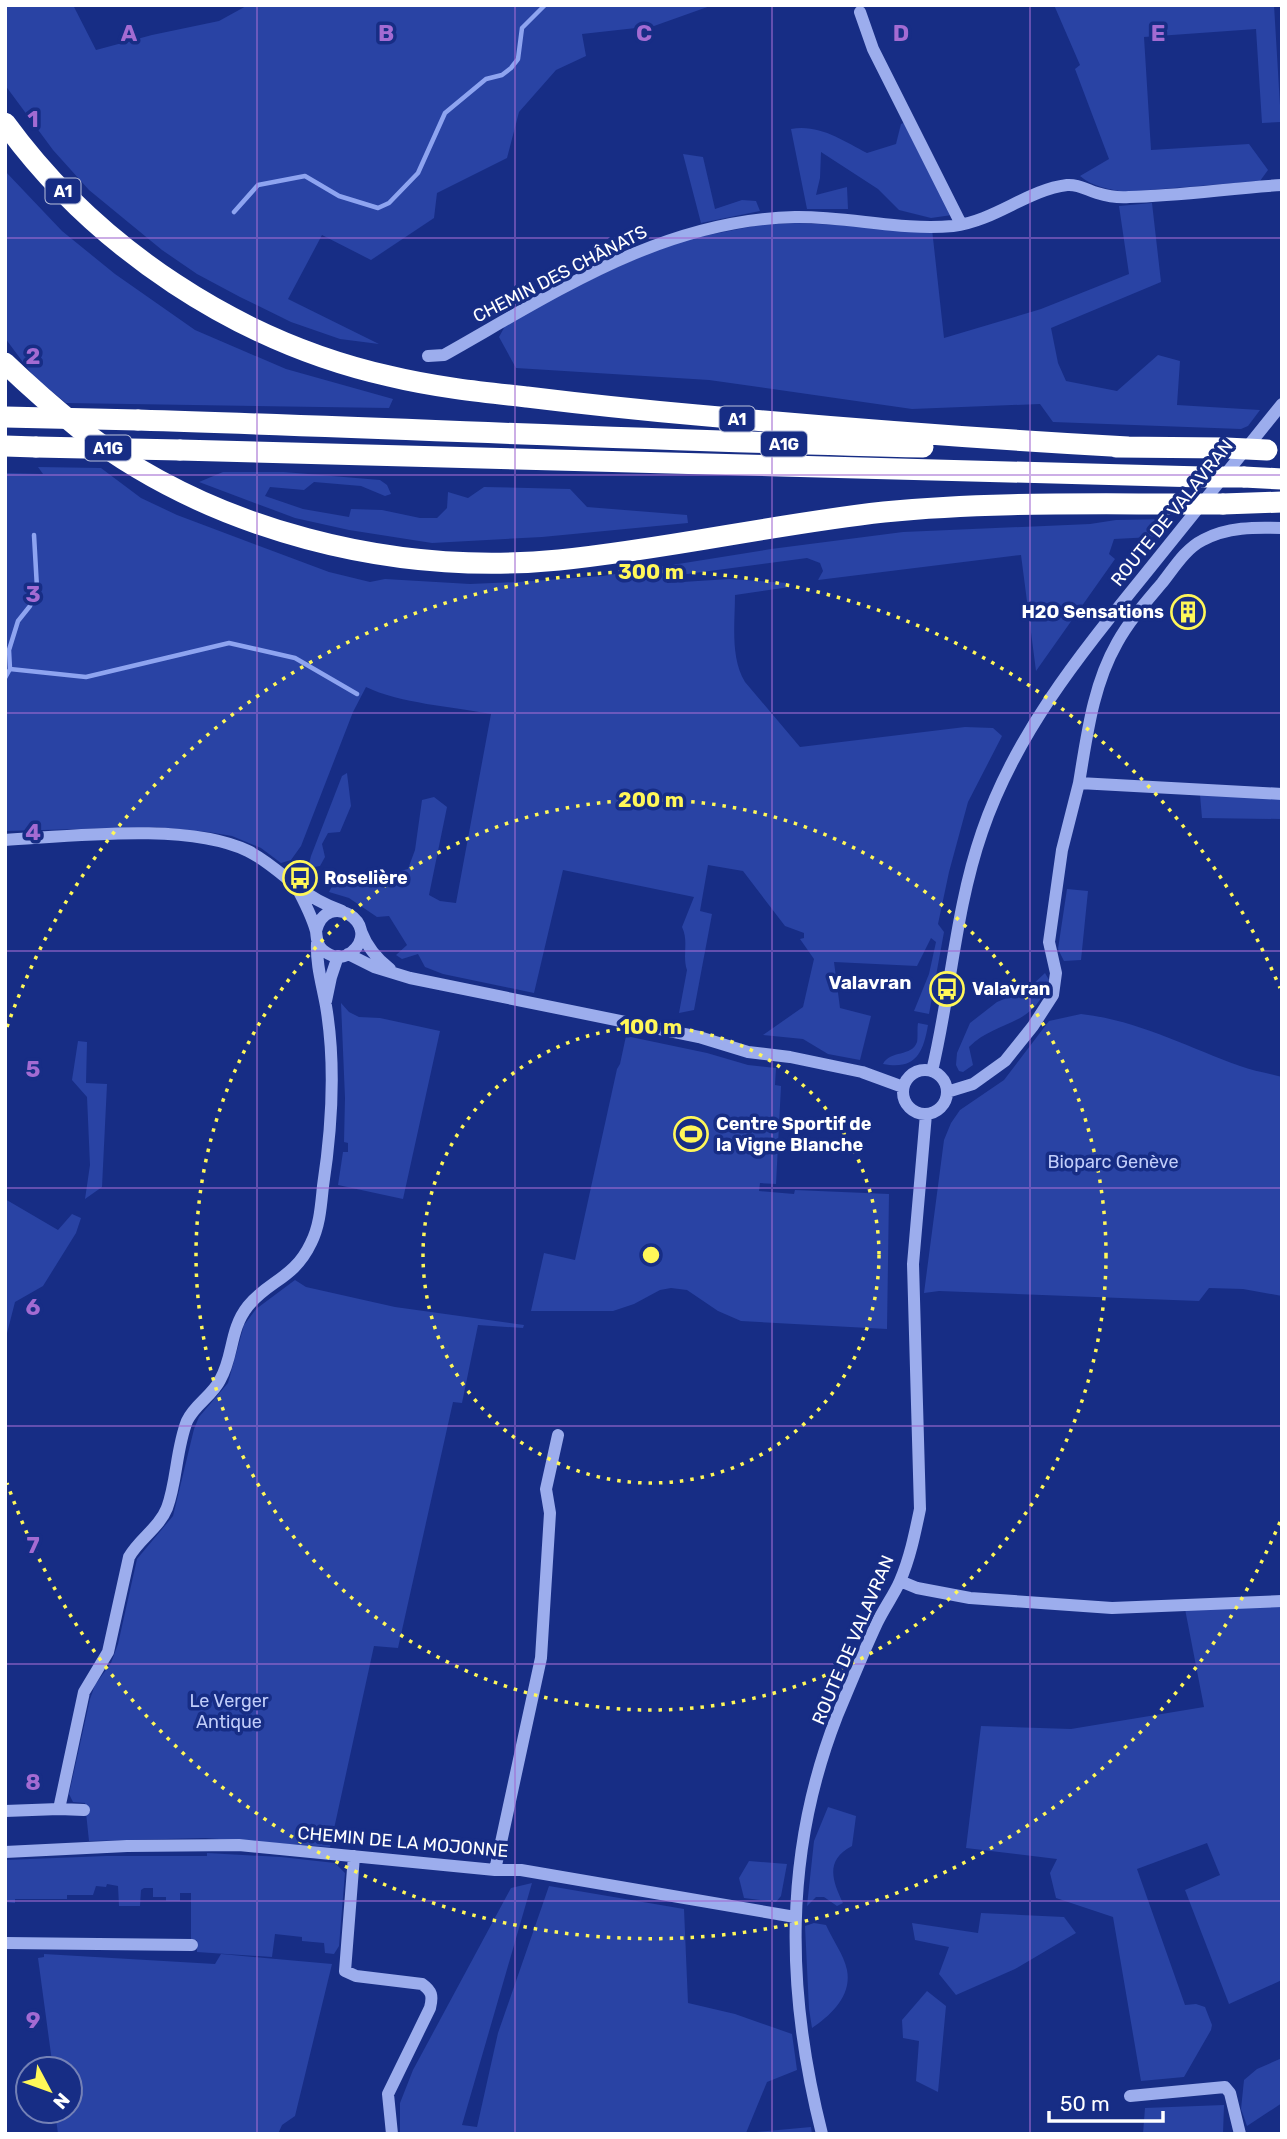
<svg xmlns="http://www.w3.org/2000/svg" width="1287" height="2139" font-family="Rubik,sans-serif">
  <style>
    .green { fill: #2943a4 }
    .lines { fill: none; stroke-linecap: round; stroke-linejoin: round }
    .stream { stroke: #8ea4f0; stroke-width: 4.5 }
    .minor { stroke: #9caded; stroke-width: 12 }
    .highway { stroke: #fff; stroke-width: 21 }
    .highway-bridge { stroke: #fff; stroke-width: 21 }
    .grid { fill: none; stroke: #a36bd2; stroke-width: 2; stroke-opacity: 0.55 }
    .ring { fill: none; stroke: #fff758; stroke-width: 3.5; stroke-dasharray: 3.5 7 }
    .labels { text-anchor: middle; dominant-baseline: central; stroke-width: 7; stroke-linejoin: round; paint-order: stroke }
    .shield { fill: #172d85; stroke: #b9c0da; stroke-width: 2 }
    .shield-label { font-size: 16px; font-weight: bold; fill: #fff }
    .street-label { font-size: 18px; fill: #fff; stroke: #172d85 }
    .poi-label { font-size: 18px; font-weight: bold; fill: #fff; stroke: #172d85; text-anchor: start }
    .park-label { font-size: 18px; fill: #c1cdfa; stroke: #172d85 }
    .neighbourhood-label { font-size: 19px; font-weight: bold; fill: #fff; stroke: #172d85 }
    .grid-label { font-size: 23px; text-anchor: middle; font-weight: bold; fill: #a36bd2; stroke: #172d85; stroke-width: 7; stroke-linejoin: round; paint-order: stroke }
    .centre { fill: #fff758; stroke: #172d85; stroke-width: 3.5 }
    .ring-label { font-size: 21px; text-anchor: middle; font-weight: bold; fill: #fff758; stroke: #172d85; stroke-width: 7; stroke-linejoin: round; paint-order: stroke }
  </style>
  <rect width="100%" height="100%" fill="#172d85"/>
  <!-- green -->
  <path class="green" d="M5 5H73L96 50 152 35 219 21 248 5H713L654 26 582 34 586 56 556 70 519 112 507 158 437 193 434 218 371 260 322 235 288 299 379 344 340 339 291 322 240 297 197 274 162 250 89 190 53 150 5 85Z
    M1054 5H1274L1281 122 1262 123 1256 29 1144 37 1151 150 1249 144 1268 170 1260 181 1125 192C1108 189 1093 187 1080 176L1109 159 1075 69 1080 65Z
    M906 122 952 215 931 218 899 210 878 189 821 152 820 178 816 195 847 187 848 209H807L791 129C820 124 843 141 867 153L896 144 901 124Z
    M683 154 703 157 715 209 742 200 756 201 760 211 701 223Z
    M5 171 62 231 115 274 195 330 286 369 393 399 389 408 66 403 34 377 5 338Z
    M1152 203 1161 282 1051 328 1058 363 1066 381 1117 391 1158 355 1180 361 1177 405 1260 410 1248 426 1241 429 1053 422 1040 404 912 409 709 380 516 368 499 337 505 326 578 285 673 242 759 225 796 223 932 229 944 338 1041 309 1129 274 1119 206Z
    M38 467 101 468 141 498 177 515 329 572 370 582 385 579 470 584 518 582 603 576 771 549 903 532 1090 524 1116 520 1168 519 1153 537 1114 539 1109 554 1115 559 1036 671 1021 555 818 580 823 571 820 563 807 558 665 577 667 583 729 579 788 583 790 587 735 595C735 623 730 657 745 682L800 747 965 727 993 728 1002 736 968 802 949 872 938 924 944 932 929 1014 914 1011 929 974 936 942 931 938 917 966 834 962 840 1008 871 1016 860 1060 828 1054 803 1039 763 1035 803 1007 814 959 800 939 804 938V933L785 926 743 871 708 865 700 911 712 914 694 1010 679 1013 687 970C682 956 689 941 682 927L694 897 563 870 534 993 443 974 425 967 418 954 402 959 396 955 407 945 389 916 377 917 349 898 329 892C340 869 359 877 376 886L381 876 408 869 415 850 422 800 434 797 447 807 429 895 440 901 456 903 491 714C454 707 398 703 366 687L353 712 301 846 291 860 281 863 261 848 232 836 208 832 156 827 5 831V473L43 474Z
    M223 472H284L380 480 387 485 391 494 385 496 361 486 314 482 304 490 270 487 265 496 303 509 349 517 351 509 382 510 420 518H437L447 508 448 492 468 498 484 487 570 489 587 507 687 515 688 523 542 537 432 543 349 530 295 518 199 482Z
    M347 773 351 806 340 832 328 833 322 844 325 857 320 866 314 867 309 864 311 856 342 776Z
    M1200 795 1282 798V819L1202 818Z
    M1067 889 1088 891 1081 960 1064 961 1058 949Z
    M1045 973 1049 980C1035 1028 997 1019 969 1047L973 1065 963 1072 959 1071 956 1065 957 1053 970 1023 997 1002 1028 989Z
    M341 1003 349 1012 359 1017 380 1018 440 1031 403 1199 338 1185 343 1152H348V1143L344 1142 345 1098Z
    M1081 1014C1137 1020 1187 1047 1240 1066 1253 1071 1268 1073 1282 1077V1296L1243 1289 1209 1288 1199 1301 939 1291 924 1293 944 1140 951 1123 960 1110 1004 1080 1049 1021Z
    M918 1023 928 1025C923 1054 915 1070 883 1064 890 1050 912 1057 917 1042 918 1037 917 1029 918 1023Z
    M626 1036 707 1053 748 1065 776 1068 775 1085 781 1086 776 1184 760 1183 759 1191 794 1194 795 1190 889 1194 887 1329 741 1321 718 1311 687 1290 671 1288 660 1290 634 1304 613 1311H531L544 1253 575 1260 617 1069 620 1064Z
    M78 1041 87 1042 86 1083 107 1084 102 1187 85 1199 90 1165 87 1097 72 1080Z
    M5 1199 58 1230 72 1214 81 1218 76 1233 43 1286 15 1302 5 1341Z
    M295 1280 306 1287 395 1307 524 1325 523 1328 478 1325 462 1403 453 1402 398 1648 374 1646 330 1847 205 1838 89 1841 85 1803 73 1802 69 1794 90 1699 95 1685 111 1663 118 1644 137 1559 173 1516 194 1429 199 1417 228 1383 244 1325 256 1309Z
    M1282 1606V1980L1229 2004 1185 1890 1220 1875 1207 1843 1137 1869 1185 2005 1196 2004 1205 2007 1212 2025 1211 2030 1184 2077 1141 2081 1113 1917 1056 1898 1050 1873 1057 1859 966 1848 981 1726 1071 1729 1204 1707 1185 1609Z
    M828 1807 856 1816 852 1846C825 1860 832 1880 843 1903L837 1906 824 1897H816L807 1906 814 1841Z
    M207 1853 281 1857 335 1863 345 1873 339 1946 334 1954 325 1953 324 1943 302 1941V1937L275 1934 272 1957 197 1952V1940H191V1893H180V1901H166V1897H153V1888H144L141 1890 140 1906H119L118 1886 107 1884 106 1887 96 1886 93 1895H67V1899H15V1903L5 1902V1860L106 1856H207Z
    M749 1861 787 1864 781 1896 776 1902 744 1898 739 1878Z
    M532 1883 462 2125 477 2127 498 2033 549 1886 684 1909 688 2003 735 2014 792 2034 797 2070 767 2082 746 2133 811 2127 812 2134H400V2103L413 2070 511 1888Z
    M981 1913 1064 1917 1076 1933 1015 1969 956 1995 939 1974 949 1947 915 1940 912 1923 978 1933Z
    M814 1923 826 1925C832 1939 844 1955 847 1970 852 1996 831 2015 812 2028L809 2009 805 1926Z
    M44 1954 215 1964 221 1954 332 1964 295 2116 282 2125 278 2134H58L55 2111H70V2069H53L38 1958 44 1957Z
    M927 1991 946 2006 938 2092 916 2081 919 2041 903 2038 902 2020Z
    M1282 2058V2103L1247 2126 1241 2109 1244 2080 1257 2069Z
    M1224 2105 1223 2134H1143L1145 2108Z"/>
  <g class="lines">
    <!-- stream -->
    <path class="stream" d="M234 212 258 185 305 176 339 196 378 208 389 203 418 173 445 113 486 79 502 75 511 68 518 59 522 28 545 5
      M10 669 86 677 229 643 295 658 357 694
      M5 678 10 669 9 650 18 621 30 606 37 588 34 535"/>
    <!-- minor -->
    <path class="minor" d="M860 12 873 49 961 224
      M428 356 444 355C556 292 662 220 795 217 847 216 901 231 953 226 995 221 1027 190 1067 185 1079 184 1087 190 1097 193 1107 196 1118 198 1129 197 1180 196 1231 188 1282 185
      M1079 783C1087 735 1093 685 1117 643 1129 621 1146 602 1162 583 1174 568 1185 549 1203 540 1227 527 1255 527 1282 528
      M5 840C73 836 188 822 248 851 266 860 280 873 295 885 309 896 325 905 342 911
      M296 886C303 899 312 917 316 931 317 937 316 941 320 947 323 951 328 954 333 956 340 958 348 956 353 951 382 924 327 888 316 931
      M361 931C367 947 376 958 390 969
      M348 954 374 967 410 978 699 1037 748 1052 790 1057 862 1072 903 1087
      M326 1001 331 977 338 956
      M903 1092a22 22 0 1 1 44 0a22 22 0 1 1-44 0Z
      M932 1071C951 992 955 910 982 832 1015 735 1078 657 1142 578 1189 520 1235 462 1282 404
      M947 1092 973 1084 1005 1061 1033 1026 1053 995 1056 973 1049 942 1062 850 1079 783 1282 794
      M900 1581 917 1588 970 1598 1112 1608 1282 1601
      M59 1809 84 1810
      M5 1811 59 1809 84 1692 108 1652 129 1557C139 1539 159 1528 167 1508 177 1481 176 1449 187 1421 195 1404 212 1396 220 1380 234 1356 229 1330 248 1306 269 1280 294 1279 311 1243 320 1225 321 1205 323 1186 332 1127 336 1065 326 1006 322 984 316 965 317 943
      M5 1852 127 1846 239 1845 495 1870H521L795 1917
      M354 1856 345 1971 356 1976 422 1984C432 1991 433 1996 430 2008L388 2094 392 2134
      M495 1870 541 1658 550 1513 546 1489 558 1435
      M5 1943 192 1945
      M1130 2096 1225 2087 1230 2093 1240 2134
      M822 2134C786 1992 783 1854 837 1716 850 1685 863 1653 877 1623 884 1608 894 1595 900 1581 910 1558 915 1533 920 1509L913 1264 926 1114"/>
    <!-- highway -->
    <path class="highway" d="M5 123C96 248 238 342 389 376 434 387 481 392 527 397 584 404 640 410 697 415 840 428 984 439 1128 447
      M5 363C29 386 54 408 80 429 213 531 393 576 559 560 668 549 775 524 884 512 982 502 1082 504 1181 504
      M138 420C400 428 661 441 923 447
      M5 446 36 447
      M1116 447 1226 448
      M180 450 1202 477
      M1244 477 1282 479
      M1223 504 1282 502"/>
    <!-- highway-bridge -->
    <path class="highway-bridge" d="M5 417 138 420
      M36 447 180 450
      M1226 448 1267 450
      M1202 477H1244
      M1181 504H1223"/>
  </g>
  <!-- grid -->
  <path class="grid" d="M257 5V2134M515 5V2134M772 5V2134M1030 5V2134M5 238H1282M5 475H1282M5 713H1282M5 951H1282M5 1188H1282M5 1426H1282M5 1664H1282M5 1901H1282"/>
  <!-- distance rings -->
  <g class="ring">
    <circle cx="651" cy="1255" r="228"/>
    <circle cx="651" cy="1255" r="455"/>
    <path d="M1280 1522A683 683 0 0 1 7 1483M7 1027A683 683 0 0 1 1280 988"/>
  </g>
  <!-- icons -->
  <defs>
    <g id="building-ring" transform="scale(1.75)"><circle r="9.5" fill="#172d85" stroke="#fff758" stroke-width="1.5"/><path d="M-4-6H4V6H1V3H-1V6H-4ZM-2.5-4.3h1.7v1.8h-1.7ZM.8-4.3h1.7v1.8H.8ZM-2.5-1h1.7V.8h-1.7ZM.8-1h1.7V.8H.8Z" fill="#fff758"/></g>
    <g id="bus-ring" transform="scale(1.75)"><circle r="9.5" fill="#172d85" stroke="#fff758" stroke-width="1.5"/><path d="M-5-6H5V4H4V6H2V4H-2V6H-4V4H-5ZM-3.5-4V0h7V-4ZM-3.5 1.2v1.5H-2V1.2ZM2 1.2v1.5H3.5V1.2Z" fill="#fff758"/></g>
    <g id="stadium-ring" transform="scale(1.75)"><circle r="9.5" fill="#172d85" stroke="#fff758" stroke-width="1.5"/><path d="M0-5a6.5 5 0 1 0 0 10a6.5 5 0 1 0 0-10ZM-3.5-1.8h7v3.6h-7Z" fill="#fff758"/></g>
  </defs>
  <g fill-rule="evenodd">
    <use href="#building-ring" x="1188" y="612"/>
    <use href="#bus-ring" x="300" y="878"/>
    <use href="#bus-ring" x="947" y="989"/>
    <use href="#stadium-ring" x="691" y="1134"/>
  </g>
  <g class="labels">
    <!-- shield labels -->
    <g class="shield">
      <rect x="45.5" y="178.5" width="35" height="25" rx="5"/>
      <rect x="719.5" y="406.5" width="35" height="25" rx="5"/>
      <rect x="761" y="431.5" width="46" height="25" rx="5"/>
      <rect x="85" y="435.5" width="46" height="25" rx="5"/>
    </g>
    <g class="shield-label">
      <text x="63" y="191">A1</text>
      <text x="737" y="419">A1</text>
      <text x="784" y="444">A1G</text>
      <text x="108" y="448">A1G</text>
    </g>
    <!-- street labels -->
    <g class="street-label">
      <text transform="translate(560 274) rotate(-27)">CHEMIN DES CHÂNATS</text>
      <text transform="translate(1172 513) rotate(-51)">ROUTE DE VALAVRAN</text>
      <text transform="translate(853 1640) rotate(-67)">ROUTE DE VALAVRAN</text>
      <text transform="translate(403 1842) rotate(5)">CHEMIN DE LA MOJONNE</text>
    </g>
    <!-- poi labels -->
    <g class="poi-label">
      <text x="1164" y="612" text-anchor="end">H2O Sensations</text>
      <text x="324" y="878">Roselière</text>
      <text x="972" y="989">Valavran</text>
      <text x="716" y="1124">Centre Sportif de<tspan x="716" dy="21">la Vigne Blanche</tspan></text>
    </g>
    <!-- park labels -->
    <g class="park-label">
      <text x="1113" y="1162">Bioparc Genève</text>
      <text x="229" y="1701">Le Verger<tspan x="229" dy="21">Antique</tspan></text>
    </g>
    <!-- neighbourhood labels -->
    <g class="neighbourhood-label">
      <text x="870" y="982">Valavran</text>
    </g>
  </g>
  <g class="grid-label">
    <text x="129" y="41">A</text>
    <text x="386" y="41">B</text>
    <text x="644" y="41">C</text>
    <text x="901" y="41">D</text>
    <text x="1158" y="41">E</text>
    <text x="33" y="127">1</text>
    <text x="33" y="364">2</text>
    <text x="33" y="602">3</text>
    <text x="33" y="840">4</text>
    <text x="33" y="1077">5</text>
    <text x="33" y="1315">6</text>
    <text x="33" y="1553">7</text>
    <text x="33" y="1790">8</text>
    <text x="33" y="2028">9</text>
  </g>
  <circle cx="651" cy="1255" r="10" class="centre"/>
  <g class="ring-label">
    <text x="651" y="579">300 m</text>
    <text x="651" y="807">200 m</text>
    <text x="651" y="1034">100 m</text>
  </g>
  <!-- border -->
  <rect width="1287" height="2139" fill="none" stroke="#ffffff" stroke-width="14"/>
  <!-- north arrow -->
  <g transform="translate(49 2090) rotate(131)"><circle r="33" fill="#172d85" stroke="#7481b6" stroke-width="2"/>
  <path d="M0-5L12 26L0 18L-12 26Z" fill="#fff758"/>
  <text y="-10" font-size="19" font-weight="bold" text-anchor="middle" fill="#ffffff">N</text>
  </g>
  <!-- scale -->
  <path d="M1049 2111v10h114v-10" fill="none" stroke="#ffffff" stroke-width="3.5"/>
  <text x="1060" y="2111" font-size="21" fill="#ffffff" stroke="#172d85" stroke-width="5" paint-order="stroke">50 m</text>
</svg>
